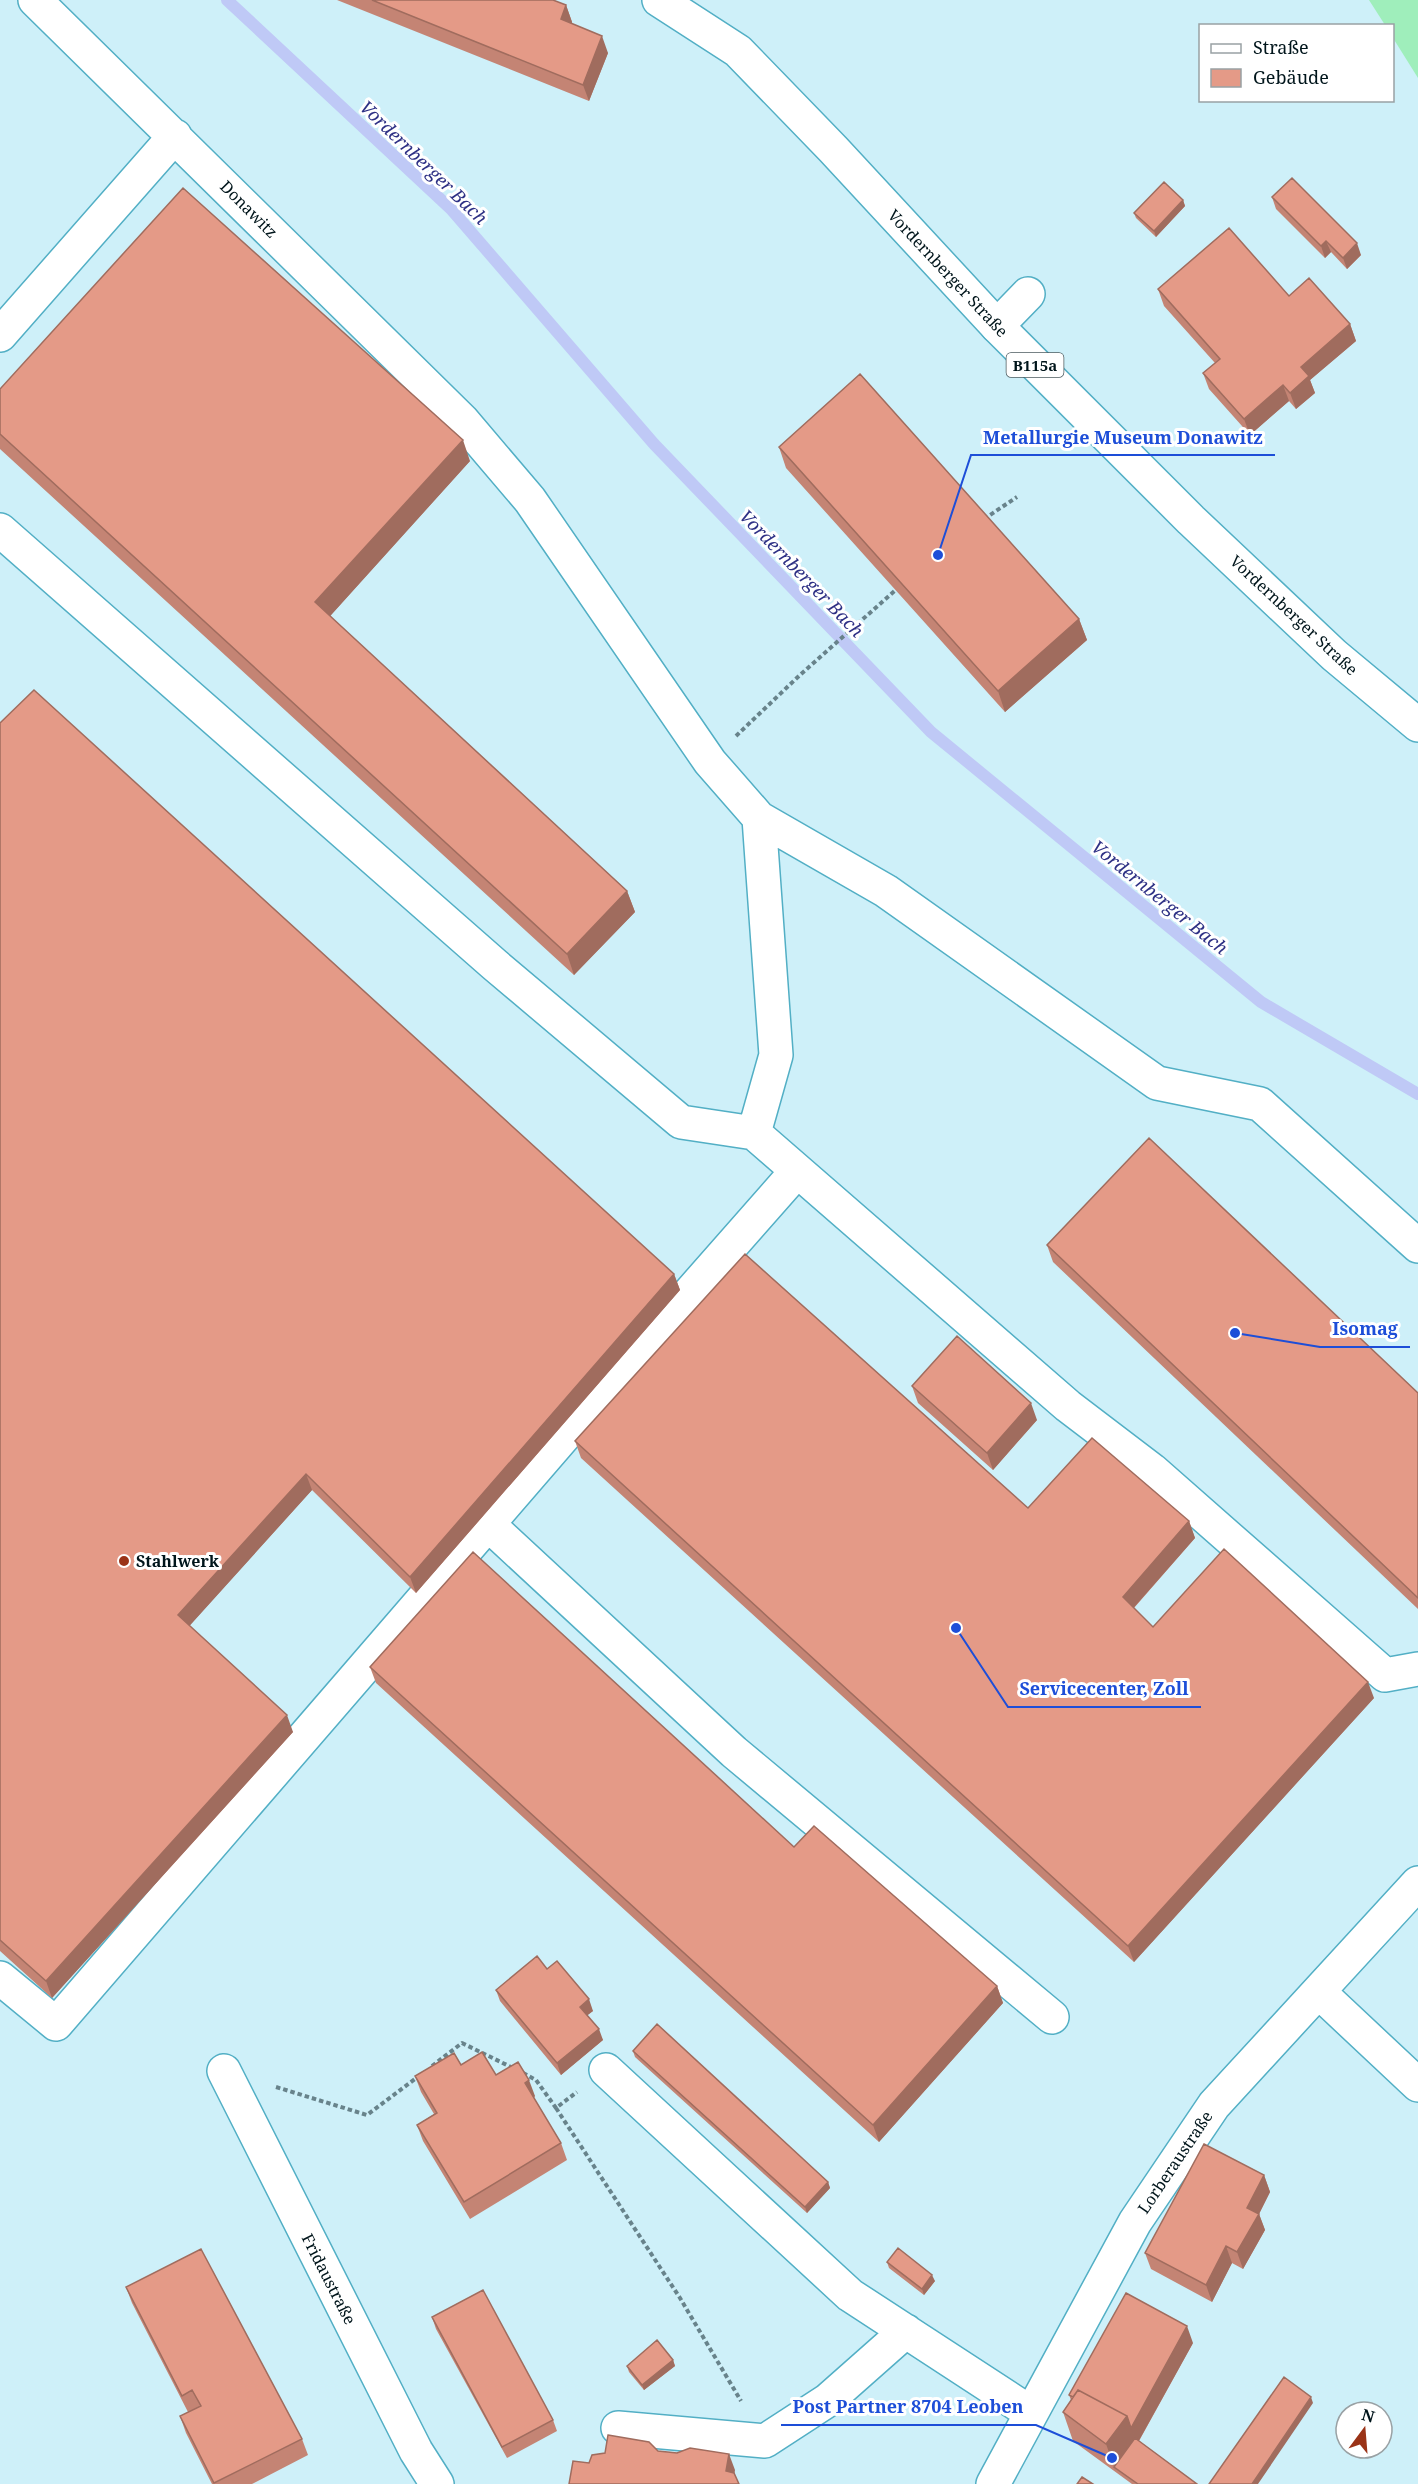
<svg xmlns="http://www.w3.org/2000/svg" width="1418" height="2484" font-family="'Noto Serif',serif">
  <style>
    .green { fill: #9feebb }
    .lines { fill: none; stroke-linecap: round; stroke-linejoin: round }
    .stream { stroke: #bfc9f6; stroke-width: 12 }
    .minor-casing { stroke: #52afc5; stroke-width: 36 }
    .major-casing { stroke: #52afc5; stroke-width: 36 }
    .path { stroke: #68838b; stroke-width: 4; stroke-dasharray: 4.5 3; stroke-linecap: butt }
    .minor { stroke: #fff; stroke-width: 33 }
    .major { stroke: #fff; stroke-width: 33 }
    .wall { fill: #c48474 }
    .shaded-wall { fill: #a06c5e }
    .building { fill: #e49a87; stroke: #a06c5e; stroke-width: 1.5 }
    .poi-dot { fill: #9a3317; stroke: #fff; stroke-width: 2 }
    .labels { text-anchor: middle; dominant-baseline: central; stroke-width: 6; stroke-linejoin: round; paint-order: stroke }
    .shield { fill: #fff; stroke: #4c5b5f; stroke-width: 1.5 }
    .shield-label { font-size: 15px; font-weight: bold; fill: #00151b }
    .street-label { font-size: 16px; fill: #00151b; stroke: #fff }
    .poi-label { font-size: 16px; font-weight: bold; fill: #00151b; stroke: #fff; text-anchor: start }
    .water-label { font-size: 18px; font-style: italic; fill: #2e3185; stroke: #fff }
    .leader { fill: none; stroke: #1d4ed8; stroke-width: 2 }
    .callout-dot { fill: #1d4ed8; stroke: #fff; stroke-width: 2 }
    .callout-label { font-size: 18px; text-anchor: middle; font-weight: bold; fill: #1d4ed8; stroke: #fff; stroke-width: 6; stroke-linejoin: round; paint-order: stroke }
  </style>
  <rect width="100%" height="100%" fill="#cef0f9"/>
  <!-- green -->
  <path class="green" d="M1369 0H1418V78L1393 38 1392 26 1385 25Z"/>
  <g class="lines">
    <!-- stream -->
    <path class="stream" d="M227 0 451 209 654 444 931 732 1261 1002 1418 1094"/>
    <!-- minor casing -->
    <g class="minor-casing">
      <path id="minor" d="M35 0 462 420 530 500 710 762 759 818 886 891 1157 1083 1260 1104 1418 1246
        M997 326 1028 294
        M0 335 175 136
        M0 530 495 965 681 1122 754 1133
        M759 818 776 1055 754 1133 1068 1406 1152 1470 1385 1675 1418 1669
        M489 1525 734 1752 1052 2017
        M0 1978 56 2024 584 1413 797 1171
        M1319 1992 1418 2085
        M606 2070 850 2295 1031 2413
        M224 2071 416 2451 437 2484
        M618 2428 765 2441 828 2400 906 2331
        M993 2484 1135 2222 1214 2105 1418 1883"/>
    </g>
    <!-- major casing -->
    <g class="major-casing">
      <path id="major" d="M659 0 738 51 833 149 997 326 1191 520 1334 655 1418 725"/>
    </g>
    <!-- path -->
    <path class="path" d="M984 519 1017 497
      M736 736 801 674 899 587
      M432 2066 462 2043 513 2068
      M523 2073 536 2080 556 2108 577 2092
      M276 2087 367 2115 419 2076
      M556 2108 680 2298 741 2401"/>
    <!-- minor -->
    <use href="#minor" class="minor"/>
    <!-- major -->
    <use href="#major" class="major"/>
  </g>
  <!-- wall -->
  <path class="wall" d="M337 0H553L566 5 572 22V24L608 53 589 101Z
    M1272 197 1361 255 1347 269 1331 252 1325 258 1276 209Z
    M1183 200 1185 206 1156 237 1136 218 1134 213Z
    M1158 289 1289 296 1350 324 1356 341 1310 380 1315 393 1296 409 1289 401 1250 435 1209 389 1203 373 1215 363 1164 306Z
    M0 389 470 461 330 616 627 891 635 912 574 975 0 449Z
    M779 447 1079 619 1087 640 1005 712 786 468Z
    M0 723 674 1274 680 1290 416 1593 312 1490 189 1626 293 1732 52 1998 0 1951Z
    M1047 1245 1418 1393V1609L1053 1262Z
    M912 1386 1037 1420 993 1470 918 1403Z
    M575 1441 1028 1508 1189 1521 1195 1538 1134 1608 1153 1627 1374 1698 1134 1962 581 1458Z
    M370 1667 794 1847 997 1986 1003 2003 879 2142 376 1683Z
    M547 1969 593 2011 587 2015 603 2040 561 2075 500 2001 496 1990Z
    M633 2051 828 2182 830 2188 807 2213 635 2057Z
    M461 2065 496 2075 535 2096 534 2098 561 2143 567 2160 470 2219 423 2141 417 2125 434 2114 421 2092 415 2076Z
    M1264 2175 1270 2192 1259 2214 1265 2230 1243 2269 1232 2263 1212 2302 1151 2269 1145 2253Z
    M887 2262 935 2281 924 2295 889 2268Z
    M126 2287 302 2439 308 2455 252 2484H212L186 2433 180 2416 188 2412 132 2303Z
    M432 2317 553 2420 557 2431 507 2458 436 2329Z
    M1193 2343 1139 2441 1197 2484H1132L1073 2441 1063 2412 1071 2400 1069 2395Z
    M673 2360 675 2366 644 2390 629 2372 627 2366Z"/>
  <!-- shaded-wall -->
  <path class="shaded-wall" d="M566 5 572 22 567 36 561 19Z
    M602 36 608 53 589 101 583 85Z
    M1183 200 1185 206 1156 237 1154 231Z
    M1326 241 1331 252 1325 258 1321 246Z
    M1357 243 1361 255 1347 269 1343 258Z
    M1350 324 1356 341 1310 380 1315 393 1296 409 1290 393 1301 367Z
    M1283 385 1289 401 1250 435 1244 419Z
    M463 440 470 461 323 624 315 602Z
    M1079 619 1087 640 1005 712 998 691Z
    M627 891 635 912 574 975 567 954Z
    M674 1274 680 1290 416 1593 410 1577Z
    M1031 1403 1037 1420 993 1470 987 1453Z
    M306 1474 312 1490 184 1632 178 1615Z
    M1189 1521 1195 1538 1129 1613 1123 1597Z
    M1368 1682 1374 1698 1134 1962 1128 1946Z
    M287 1715 293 1732 52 1998 46 1981Z
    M997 1986 1003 2003 879 2142 873 2125Z
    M589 1999 593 2011 584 2018 580 2007Z
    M599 2029 603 2040 561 2075 557 2063Z
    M529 2080 535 2096 531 2099 525 2083Z
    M1264 2175 1270 2192 1259 2214 1265 2230 1243 2269 1237 2252 1247 2208Z
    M828 2182 830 2188 807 2213 805 2207Z
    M1226 2246 1232 2263 1212 2302 1206 2285Z
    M932 2275 935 2281 924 2295 922 2289Z
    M1187 2326 1193 2343 1137 2444 1114 2467 1116 2472 1106 2444Z
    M673 2360 675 2366 644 2390 642 2385Z
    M1311 2397 1313 2403 1258 2484H1252Z
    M729 2454 735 2470 733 2484 726 2471Z"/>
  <!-- building -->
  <path class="building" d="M372 0H553L566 5 561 19 602 36 583 85Z
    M1292 178 1357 243 1343 258 1326 241 1321 246 1272 197Z
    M1164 182 1183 200 1154 231 1134 213Z
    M183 188 463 440 315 602 627 891 567 954 0 434V389Z
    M1229 228 1289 296 1309 278 1350 324 1301 367 1309 376 1290 393 1283 385 1244 419 1203 373 1220 359 1158 289Z
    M860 374 1079 619 998 691 779 447Z
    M34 690 674 1274 410 1577 306 1474 178 1615 287 1715 46 1981 0 1940V723Z
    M1149 1138 1418 1393V1598L1047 1245Z
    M745 1254 1028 1508 1092 1438 1189 1521 1123 1597 1153 1627 1224 1549 1368 1682 1128 1946 575 1441Z
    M957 1336 1031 1403 987 1453 912 1386Z
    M473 1552 794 1847 814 1826 997 1986 873 2125 370 1667Z
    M537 1956 547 1969 557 1961 589 1999 580 2007 599 2029 557 2063 496 1990Z
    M657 2024 828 2182 805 2207 633 2051Z
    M482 2052 496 2075 518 2062 529 2080 525 2083 561 2143 464 2202 417 2125 437 2113 415 2076 454 2053 461 2065Z
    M1204 2144 1264 2175 1247 2208 1259 2214 1237 2252 1226 2246 1206 2285 1145 2253Z
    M898 2248 932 2275 922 2289 887 2262Z
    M201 2249 302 2439 214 2483 180 2416 201 2406 192 2390 182 2396 126 2287Z
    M483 2290 553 2420 502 2447 432 2317Z
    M1126 2293 1187 2326 1131 2428 1127 2416 1078 2390 1073 2397 1069 2395Z
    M657 2340 673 2360 642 2385 627 2366Z
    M1284 2377 1311 2397 1252 2484H1209Z
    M1078 2390 1127 2416 1106 2444 1063 2412Z
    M608 2435 649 2442 658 2451 677 2453 690 2448 729 2454 726 2471 734 2473 739 2484H569L573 2461 589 2463 592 2455 605 2453Z
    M1135 2438 1197 2484H1138L1114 2467Z
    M1082 2477 1093 2484H1077Z"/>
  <!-- markers -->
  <circle class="poi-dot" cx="124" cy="1561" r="6"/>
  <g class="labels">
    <!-- shield labels -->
    <rect class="shield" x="1006.5" y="353" width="57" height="24" rx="4.5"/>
    <g class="shield-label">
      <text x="1035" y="365">B115a</text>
    </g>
    <!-- street labels -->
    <g class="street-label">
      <text transform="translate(249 209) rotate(45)">Donawitz</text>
      <text transform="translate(948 273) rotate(47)">Vordernberger Straße</text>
      <text transform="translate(1294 615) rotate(43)">Vordernberger Straße</text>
      <text transform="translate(1175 2162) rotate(-56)">Lorberaustraße</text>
      <text transform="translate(329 2279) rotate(63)">Fridaustraße</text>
    </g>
    <!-- poi labels -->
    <g class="poi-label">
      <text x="136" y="1561">Stahlwerk</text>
    </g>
    <!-- water labels -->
    <g class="water-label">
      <text transform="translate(424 162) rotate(44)">Vordernberger Bach</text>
      <text transform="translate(802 573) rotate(46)">Vordernberger Bach</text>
      <text transform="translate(1160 897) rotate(39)">Vordernberger Bach</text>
    </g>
  </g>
  <!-- callouts -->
  <path class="leader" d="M938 555L971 455H1275M1235 1333L1320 1347H1410M956 1628L1008 1707H1201M1112 2458L1036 2425H781"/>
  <g class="callout-dot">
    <circle cx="938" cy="555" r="6"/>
    <circle cx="1235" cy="1333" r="6"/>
    <circle cx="956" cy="1628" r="6"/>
    <circle cx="1112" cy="2458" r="6"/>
  </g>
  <g class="callout-label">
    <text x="1123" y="444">Metallurgie Museum Donawitz</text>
    <text x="1365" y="1335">Isomag</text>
    <text x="1104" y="1695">Servicecenter, Zoll</text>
    <text x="908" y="2413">Post Partner 8704 Leoben</text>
  </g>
  <!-- legend -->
  <rect x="1199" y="24" width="195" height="78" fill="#ffffff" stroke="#99a1a4" stroke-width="1.5"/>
  <rect x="1211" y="44" width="30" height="9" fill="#ffffff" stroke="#99a1a4" stroke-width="1.5"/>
  <text x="1253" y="54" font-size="18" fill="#00151b">Straße</text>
  <rect x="1211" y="69" width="30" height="18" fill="#e49a87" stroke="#99a1a4" stroke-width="1.5"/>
  <text x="1253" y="84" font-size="18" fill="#00151b">Gebäude</text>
  <!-- north arrow -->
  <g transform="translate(1364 2430) rotate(16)"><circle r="28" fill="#ffffff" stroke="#99a1a4" stroke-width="1.5"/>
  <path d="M0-4.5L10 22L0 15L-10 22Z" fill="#9a3317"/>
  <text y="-9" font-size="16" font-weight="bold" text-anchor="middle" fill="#00151b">N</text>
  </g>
</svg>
